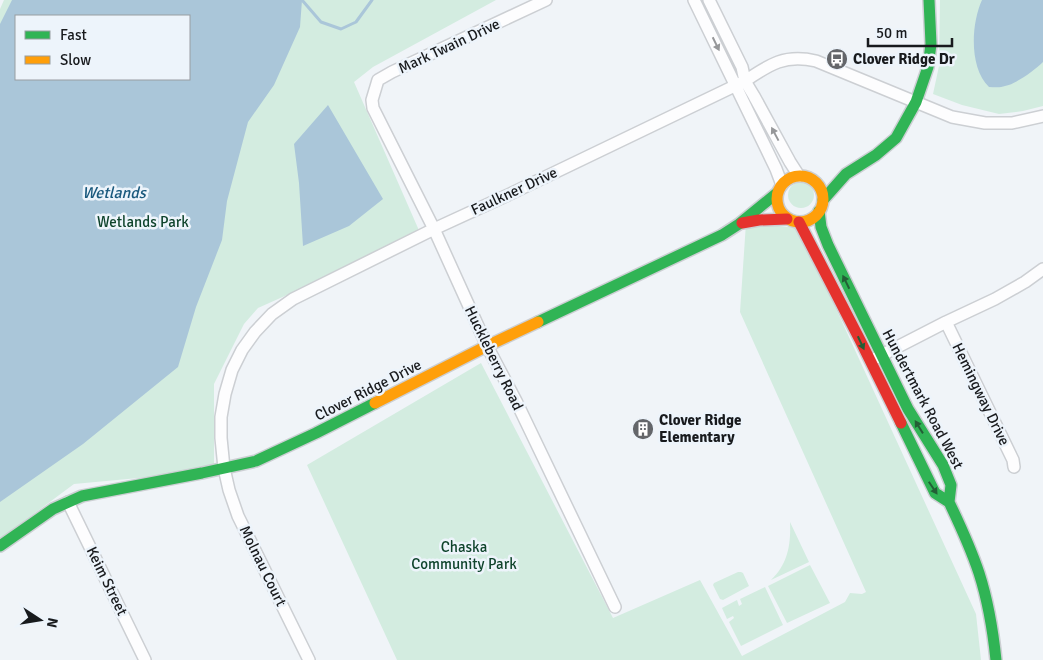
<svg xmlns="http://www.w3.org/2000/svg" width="1043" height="660" font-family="Signika,sans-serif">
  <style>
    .green { fill: #d3ece0; fill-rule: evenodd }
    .water { fill: #aac6d9; fill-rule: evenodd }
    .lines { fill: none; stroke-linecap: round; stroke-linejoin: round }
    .stream { stroke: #aac6d9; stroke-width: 3 }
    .street-casing { stroke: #cccfd3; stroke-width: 14 }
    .fast-casing { stroke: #cccfd3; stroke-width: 14 }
    .slow-casing { stroke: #cccfd3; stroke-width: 14 }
    .jam-casing { stroke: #cccfd3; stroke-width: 14 }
    .street { stroke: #fdfdfe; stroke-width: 11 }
    .fast { stroke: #30b455; stroke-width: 11 }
    .slow { stroke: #ff9f0a; stroke-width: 11 }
    .jam { stroke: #e5322d; stroke-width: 11 }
    .oneway { fill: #969799 }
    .oneway2 { fill: #235f36 }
    .labels { text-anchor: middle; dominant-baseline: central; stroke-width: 5; stroke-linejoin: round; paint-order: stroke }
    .street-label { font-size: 15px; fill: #181a1d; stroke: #edf4fb }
    .poi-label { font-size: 15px; font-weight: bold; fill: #181a1d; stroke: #edf4fb; text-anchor: start }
    .park-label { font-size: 15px; fill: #0f442c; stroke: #edf4fb }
    .water-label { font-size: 16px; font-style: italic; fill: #1a597d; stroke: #edf4fb }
  </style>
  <rect width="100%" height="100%" fill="#f0f4f8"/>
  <!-- green -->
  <path class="green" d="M4 0H496L373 67 354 82 421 235 258 308 244 324 214 384V471L74 484 0 539V9ZM16 16H189V79H16Z
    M940 0H1043V106L1023 111 999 114 962 105 933 94 939 66Z
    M788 195a13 13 0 1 1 26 0a13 13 0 1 1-26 0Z
    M746 223 799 228 976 614 981 660H397L307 465 481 363 613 618 700 580 742 656 845 602 850 593 862 594 866 592 740 312Z
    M790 522 809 562 771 580C788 564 791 544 790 522Z
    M810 565 830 603 787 623 768 586Z
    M738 572H741L743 573 749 586 723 600 720 599 713 585 714 583Z
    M765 587 783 625 741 646 729 622 734 618 733 616 727 619 722 608 737 600 739 606 742 604 740 599Z"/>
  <!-- water -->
  <path class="water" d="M12 0H302L300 27 274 85 248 122 227 201 222 240 196 307 178 367 83 444 0 502V24ZM16 16H189V79H16Z
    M982 0H1043V62C1035 70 1016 84 1005 86 1000 88 994 87 989 87 969 68 971 24 982 0Z
    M328 105 383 199 349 226 303 246 299 183 294 144Z"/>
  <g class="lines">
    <!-- stream -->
    <path class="stream" d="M302 0 321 22 341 29 356 22 372 0"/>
    <!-- street casing -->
    <g class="street-casing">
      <path id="street" d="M546 0 392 72 378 80 372 100 373 108 434 229 487 346 516 401 615 607
        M694 0 776 169 782 185
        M709 0 742 67 745 81 754 96 790 162 799 176
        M946 322 1013 460 1014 467
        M876 358 946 322 995 299 1025 282 1043 269
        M68 502 145 660
        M309 660 238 516 229 490 224 468 221 438V417L225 394 232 370 242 350 255 332 272 314 293 299 434 229 510 194 745 81C770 64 785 54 816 61L952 117 985 123H1012L1043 116"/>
    </g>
    <!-- fast casing -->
    <g class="fast-casing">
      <path id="fast" d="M823 200 846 174 876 155 896 138 916 102 928 67 931 44 929 0
        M819 211 821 227 828 245 908 409 943 465 951 485 949 502
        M538 322 722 235 739 224 777 193
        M901 423 935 493 949 502
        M949 502C960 525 971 549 979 573 988 601 993 631 996 660
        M0 546 53 509 82 496 202 473 256 461 316 433 375 403"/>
    </g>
    <!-- slow casing -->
    <g class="slow-casing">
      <path id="slow" d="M777 199a23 23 0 1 1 46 0a23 23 0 1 1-46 0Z
        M375 403 487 346 538 322"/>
    </g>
    <!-- jam casing -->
    <g class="jam-casing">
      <path id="jam" d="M799 222 860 340 901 423
        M742 223 759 220 787 219"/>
    </g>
    <!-- street -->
    <use href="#street" class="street"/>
    <!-- fast -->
    <use href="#fast" class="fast"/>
    <!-- slow -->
    <use href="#slow" class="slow"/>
    <!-- jam -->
    <use href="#jam" class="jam"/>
  </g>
  <!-- one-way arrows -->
  <defs><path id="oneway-solid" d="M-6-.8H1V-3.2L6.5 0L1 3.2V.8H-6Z" transform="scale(1.25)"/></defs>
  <g class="oneway">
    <use href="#oneway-solid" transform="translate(716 44) rotate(64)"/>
    <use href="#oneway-solid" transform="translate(775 134) rotate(-118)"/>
  </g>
  <g class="oneway2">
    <use href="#oneway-solid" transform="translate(846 282) rotate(-116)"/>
    <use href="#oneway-solid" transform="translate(861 343) rotate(65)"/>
    <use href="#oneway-solid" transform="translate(919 427) rotate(-122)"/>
    <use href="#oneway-solid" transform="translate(933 488) rotate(56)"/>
  </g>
  <!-- icons -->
  <defs>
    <g id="bus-disc" transform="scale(1.125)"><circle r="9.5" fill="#64666a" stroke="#edf4fb"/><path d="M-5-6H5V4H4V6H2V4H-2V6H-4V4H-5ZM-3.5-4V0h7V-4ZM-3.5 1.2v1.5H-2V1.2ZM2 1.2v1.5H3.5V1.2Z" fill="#fff"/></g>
    <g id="building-disc" transform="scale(1.125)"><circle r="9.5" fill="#64666a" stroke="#edf4fb"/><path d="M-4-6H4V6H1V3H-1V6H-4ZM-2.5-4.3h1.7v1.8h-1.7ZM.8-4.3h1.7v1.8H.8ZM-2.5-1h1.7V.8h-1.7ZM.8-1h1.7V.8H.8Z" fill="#fff"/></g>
  </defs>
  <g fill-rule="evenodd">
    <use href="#bus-disc" x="837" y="59"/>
    <use href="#building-disc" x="643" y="429"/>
  </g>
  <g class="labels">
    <!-- street labels -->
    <g class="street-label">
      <text transform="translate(449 46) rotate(-25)">Mark Twain Drive</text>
      <text transform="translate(514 191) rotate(-25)">Faulkner Drive</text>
      <text transform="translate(494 358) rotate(64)">Huckleberry Road</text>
      <text transform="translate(368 390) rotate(-27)">Clover Ridge Drive</text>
      <text transform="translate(981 394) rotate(64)">Hemingway Drive</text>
      <text transform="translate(923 399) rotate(62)">Hundertmark Road West</text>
      <text transform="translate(263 566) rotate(64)">Molnau Court</text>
      <text transform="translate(107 581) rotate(64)">Keim Street</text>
    </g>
    <!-- poi labels -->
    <g class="poi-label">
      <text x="853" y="59">Clover Ridge Dr</text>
      <text x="659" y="420">Clover Ridge<tspan x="659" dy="17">Elementary</tspan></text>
    </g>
    <!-- park labels -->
    <g class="park-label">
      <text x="143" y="222">Wetlands Park</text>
      <text x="464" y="547">Chaska<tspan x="464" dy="17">Community Park</tspan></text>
    </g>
    <!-- water labels -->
    <g class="water-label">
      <text x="114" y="193">Wetlands</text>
    </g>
  </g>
  <!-- legend -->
  <rect x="15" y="15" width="175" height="65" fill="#edf4fb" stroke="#989da2"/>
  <rect x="25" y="31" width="25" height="8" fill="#30b455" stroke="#989da2"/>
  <text x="60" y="40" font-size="15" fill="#181a1d">Fast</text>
  <rect x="25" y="56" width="25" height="8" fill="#ff9f0a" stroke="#989da2"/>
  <text x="60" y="65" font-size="15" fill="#181a1d">Slow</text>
  <!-- north arrow -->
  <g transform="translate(40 620) rotate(102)" stroke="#edf4fb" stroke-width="4" paint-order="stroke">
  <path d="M0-4L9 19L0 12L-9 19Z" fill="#181a1d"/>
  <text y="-8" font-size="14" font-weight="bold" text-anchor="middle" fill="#181a1d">N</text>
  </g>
  <!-- scale -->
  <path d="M868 38v8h84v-8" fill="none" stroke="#181a1d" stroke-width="2.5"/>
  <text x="876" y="38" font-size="15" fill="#181a1d" stroke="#edf4fb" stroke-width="4" paint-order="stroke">50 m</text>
</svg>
